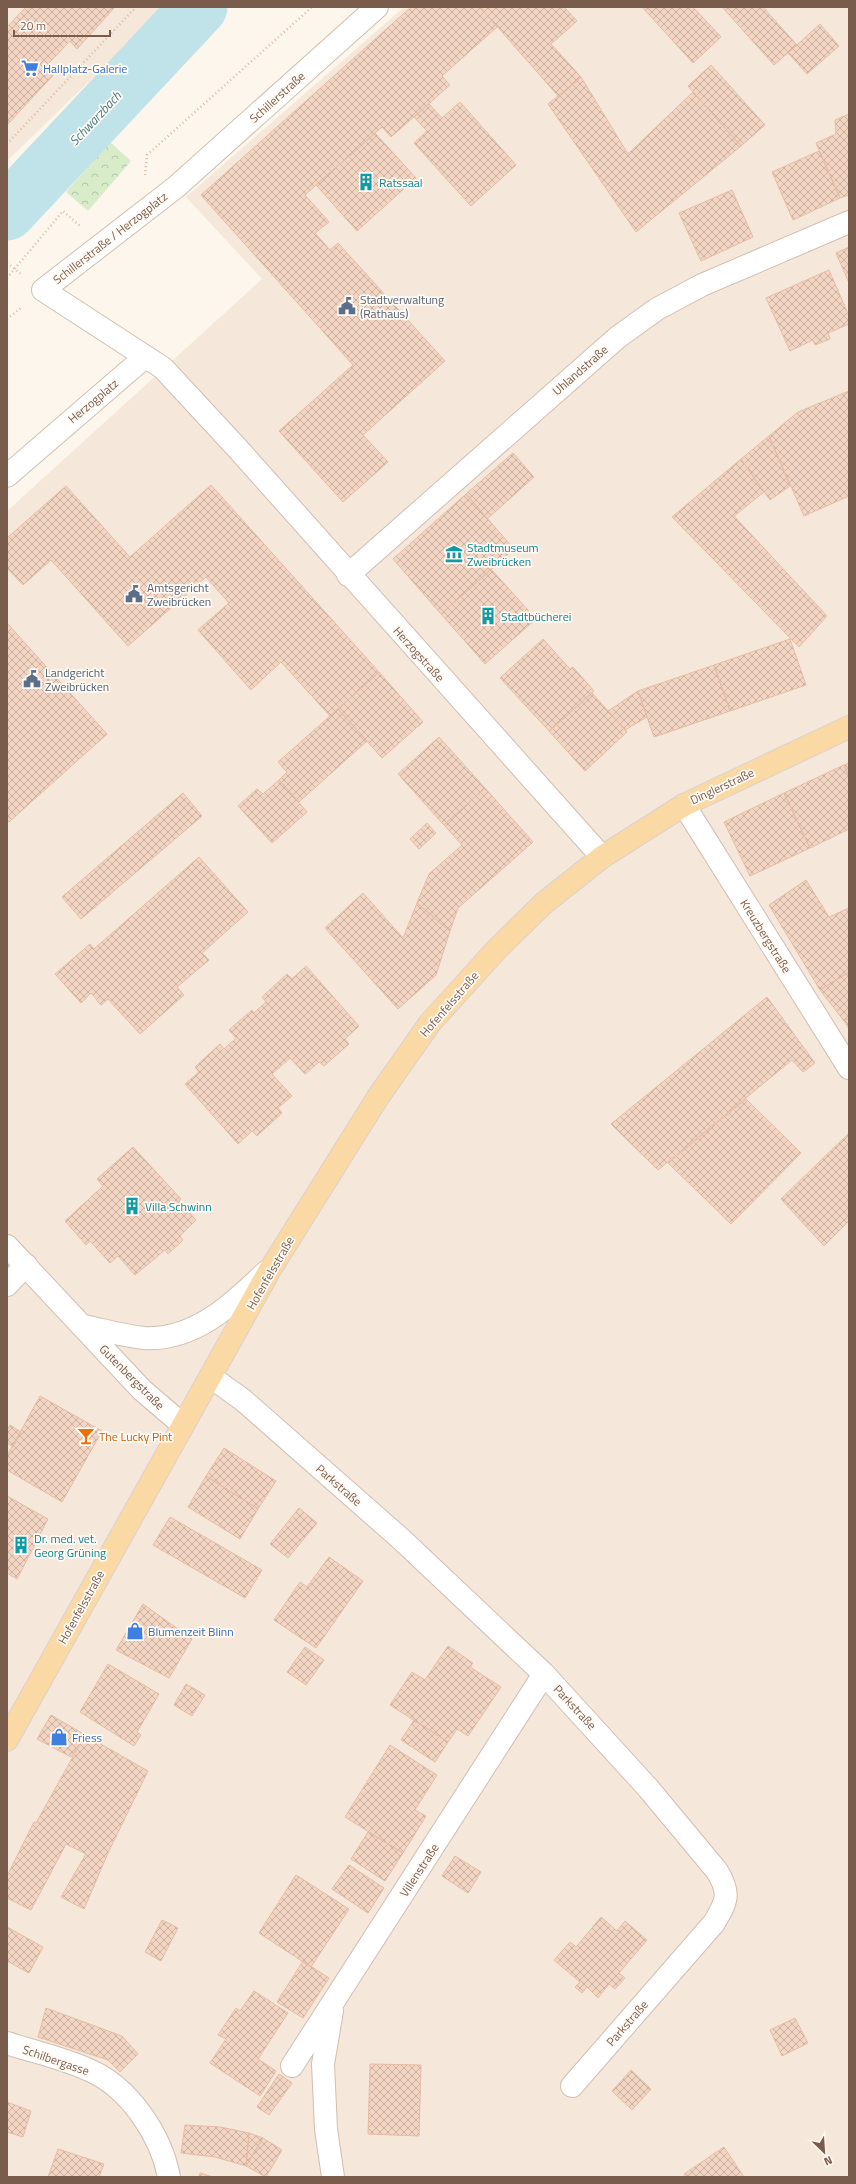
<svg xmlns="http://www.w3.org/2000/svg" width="856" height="2184" font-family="'Titillium Web',sans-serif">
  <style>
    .residential { fill: #f5e8da }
    .forest { fill: url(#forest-crowns) }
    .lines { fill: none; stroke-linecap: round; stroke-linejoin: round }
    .river { stroke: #bfe3e8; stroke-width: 57 }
    .building { fill: url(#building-cross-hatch); stroke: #e6bba3 }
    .minor-casing { stroke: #d1beb0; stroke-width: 24 }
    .major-casing { stroke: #dad1cd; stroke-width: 24 }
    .path { stroke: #d9b8a5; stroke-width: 2.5; stroke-dasharray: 1 3; stroke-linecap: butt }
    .minor { stroke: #fff; stroke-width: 22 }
    .major { stroke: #fbd9a5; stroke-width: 22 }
    .labels { text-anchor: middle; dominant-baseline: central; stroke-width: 3.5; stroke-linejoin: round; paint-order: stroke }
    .shop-label { font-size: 12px; fill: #366cbe; stroke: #fffaf3; text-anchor: start }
    .street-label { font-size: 12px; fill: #7a5c4d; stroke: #fffaf3 }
    .culture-label { font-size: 12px; fill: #0d838f; stroke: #fffaf3; text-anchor: start }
    .service-label { font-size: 12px; fill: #4e5e75; stroke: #fffaf3; text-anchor: start }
    .food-label { font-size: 12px; fill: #c56008; stroke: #fffaf3; text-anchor: start }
    .water-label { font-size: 13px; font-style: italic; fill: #437c86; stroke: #fffaf3 }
  </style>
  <defs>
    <pattern id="forest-crowns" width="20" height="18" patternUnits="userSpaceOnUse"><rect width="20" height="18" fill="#d8ecc9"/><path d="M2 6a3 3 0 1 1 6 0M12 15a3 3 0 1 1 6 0" fill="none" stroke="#b4c2a5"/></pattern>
    <pattern id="building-cross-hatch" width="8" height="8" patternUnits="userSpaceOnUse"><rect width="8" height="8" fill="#f3d5c3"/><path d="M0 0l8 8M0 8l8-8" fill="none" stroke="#cab0a1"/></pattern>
  </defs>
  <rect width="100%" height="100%" fill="#fdf6ec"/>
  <!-- residential -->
  <path class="residential" d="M7 7H166L7 161Z
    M404 7H849V2177H7V511L262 279 186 197Z"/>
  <!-- forest -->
  <path class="forest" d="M110 142 131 161 88 211 66 192Z"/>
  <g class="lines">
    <!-- river -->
    <path class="river" d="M7 212 199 7"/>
  </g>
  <!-- building -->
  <path class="building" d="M26 7H115L77 49 70 41 48 64 57 71 7 125V27Z
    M411 7H480L497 27 442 76 450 85 391 137 382 127 305 195 329 222 315 233 330 250 338 243 445 361 363 435 388 462 343 502 279 431 353 365 201 195Z
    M480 7H564L577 21 551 44 581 77 559 97Z
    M642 7H693L721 37 693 63Z
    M722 7H763L797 45 774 65Z
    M820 24 839 46 807 74 788 53Z
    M711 65 765 125 741 146 688 86Z
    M581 77 628 154 693 92 741 146 636 232 548 104Z
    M460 102 516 165 471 206 414 143 427 131 414 117 429 104 442 118Z
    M849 114V195L840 198 816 143 836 134 835 120Z
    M375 133 416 178 357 231 316 185Z
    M819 151 840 198 793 220 772 172Z
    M732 190 753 237 701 261 679 213Z
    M849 247V283L836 253Z
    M829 270 849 316V324L828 333 830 339 815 345 813 340 790 351 766 298Z
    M849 391V496L804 516 769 436 798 412Z
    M769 436 790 486 770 500 741 459Z
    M513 453 534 477 487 519 466 494Z
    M741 459 764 492 734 516 827 616 799 647 672 517Z
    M211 485 379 672 330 716 281 662 251 690 198 630 229 603 206 577 128 646 51 560 23 585 7 568V538L66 486 130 557Z
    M466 494 514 549 441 614 393 559Z
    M491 569 536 619 485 664 441 614Z
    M7 623 107 734 9 822 7 820Z
    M543 639 570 669 573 667 594 691 549 731 500 678Z
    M790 639 806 685 730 711 714 665Z
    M714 665 730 711 654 737 638 691Z
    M379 672 423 722 382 758 338 709Z
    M638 691 647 717 625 730 608 711Z
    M592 693 627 732 585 771 549 731Z
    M338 709 367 741 299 802 279 780 287 772 278 762Z
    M439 737 485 788 444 825 398 774Z
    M849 763V777L844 765Z
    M844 765 849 777V829L810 848 784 793Z
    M279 780 307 812 272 843 238 806 257 789 263 794Z
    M485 788 533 842 458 908 450 931 417 903 429 874 462 845 444 825Z
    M183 793 202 816 81 919 62 897Z
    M784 793 810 848 750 876 724 822Z
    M427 823 436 833 419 849 410 839Z
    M199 857 248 912 202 953 209 960 177 987 184 995 140 1034 108 999 101 1005 91 993 81 1003 55 974 90 944 94 949Z
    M806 880 829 917 849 908V972L820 990 769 905Z
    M363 893 403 938 417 903 450 931 436 975 398 1009 325 928Z
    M306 966 359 1026 345 1039 349 1044 324 1066 319 1062 305 1074 290 1058 272 1074 292 1096 278 1108 282 1113 257 1136 252 1131 238 1144 185 1084 199 1072 195 1067 220 1044 224 1049 236 1038 229 1030 252 1010 254 1013 266 1002 262 997 287 974 292 979Z
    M849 972V1018L844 1021 820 990Z
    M767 997 815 1063 803 1072 792 1060 658 1170 611 1124Z
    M849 1018V1029L844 1021Z
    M746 1099 801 1153 731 1224 668 1163Z
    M849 1133V1221L824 1246 781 1199Z
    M133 1147 181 1199 179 1201 196 1220 180 1236 183 1240 168 1254 165 1250 135 1275 118 1256 110 1263 90 1241 86 1245 65 1221 103 1186 97 1179Z
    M40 1396 102 1431 62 1502 7 1470V1456Z
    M10 1425 21 1432 13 1447 7 1443V1430Z
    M224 1448 276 1481 258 1509 206 1476Z
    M206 1476 258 1509 240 1539 188 1507Z
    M7 1496 48 1519 17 1579 7 1573Z
    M299 1508 317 1523 288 1558 270 1544Z
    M170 1517 262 1570 245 1598 153 1545Z
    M329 1557 363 1581 316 1648 274 1620 300 1582 307 1587Z
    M143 1604 192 1639 169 1678 116 1650Z
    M448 1646 473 1663 470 1667 501 1687 468 1736 457 1729 448 1742 390 1705 412 1672 425 1680Z
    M305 1647 324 1660 306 1685 287 1672Z
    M108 1664 159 1694 137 1732 141 1735 134 1746 80 1712Z
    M186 1684 205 1695 192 1716 174 1705Z
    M51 1715 85 1735 71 1757 37 1739Z
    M414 1720 448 1742 435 1762 401 1740Z
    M85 1735 148 1771 108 1853 84 1909 61 1897 86 1854 66 1844 31 1910 7 1898V1876L34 1822 36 1823Z
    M390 1745 437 1775 415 1810 426 1816 403 1853 345 1817Z
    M368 1832 403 1853 385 1881 351 1859Z
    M455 1856 481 1872 468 1893 442 1876Z
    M349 1865 384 1888 368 1913 332 1889Z
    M296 1875 349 1909 311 1967 259 1933Z
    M601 1917 617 1931 625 1921 647 1940 619 1973 625 1978 615 1989 609 1984 598 1998 587 1987 582 1993 575 1987 580 1982 554 1960 570 1942 576 1947Z
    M162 1920 178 1928 161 1961 145 1952Z
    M7 1927 43 1947 29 1973 7 1961Z
    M303 1961 329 1978 303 2018 277 2002Z
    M254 1991 288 2013 258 2059 276 2071 260 2096 210 2063 226 2039 218 2035 236 2008 240 2011Z
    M46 2008 122 2036 138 2054 120 2072 108 2060 38 2037Z
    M795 2018 808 2043 782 2056 770 2030Z
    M370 2064 421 2065 419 2136 368 2134Z
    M631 2070 651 2089 632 2110 612 2091Z
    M279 2074 292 2083 269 2115 257 2107Z
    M7 2102 31 2111 23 2137 7 2132Z
    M185 2125 220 2127 249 2133 246 2166 215 2157 181 2153Z
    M249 2133 263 2138 246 2166Z
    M263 2138 282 2150 266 2177 246 2166Z
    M724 2147 744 2177H686L684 2174Z
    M58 2149 104 2164 99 2177H48Z
    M200 2173 213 2177H199Z"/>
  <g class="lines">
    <!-- minor casing -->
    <g class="minor-casing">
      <path id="minor" d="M377 7 176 187 43 290 163 368 238 449 602 857
        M7 476 145 357
        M348 575 618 337 657 309 702 285 849 222
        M684 805 849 1068
        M7 1246 142 1390 183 1425
        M7 1285 26 1265
        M84 1326C103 1330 124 1336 144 1338 194 1341 233 1304 266 1272
        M211 1377 243 1400 401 1539 544 1674 648 1788 717 1871C731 1894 727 1901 714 1923L572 2086
        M332 2011 323 2064 326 2129 333 2177
        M7 2043C34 2052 63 2058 89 2070 129 2087 161 2135 169 2177
        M292 2066 544 1674"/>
    </g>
    <!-- major casing -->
    <g class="major-casing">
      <path id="major" d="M7 1740 271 1268 378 1097 430 1023 497 949 544 903 602 857 684 805 849 727"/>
    </g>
    <!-- path -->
    <path class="path" d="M7 144 136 7
      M145 175 147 155 312 7
      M7 263 21 274
      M7 278 63 211 80 226
      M7 319 22 307"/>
    <!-- minor -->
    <use href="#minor" class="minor"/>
    <!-- major -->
    <use href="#major" class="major"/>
  </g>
  <!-- icons -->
  <defs>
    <g id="supermarket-bare" transform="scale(1.38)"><path d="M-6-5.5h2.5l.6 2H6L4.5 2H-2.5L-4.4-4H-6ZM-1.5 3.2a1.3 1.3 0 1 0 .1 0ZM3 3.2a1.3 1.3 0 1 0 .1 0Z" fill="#3f7fe0" stroke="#fffaf3" stroke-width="2.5" paint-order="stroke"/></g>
    <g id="building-bare" transform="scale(1.38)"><path d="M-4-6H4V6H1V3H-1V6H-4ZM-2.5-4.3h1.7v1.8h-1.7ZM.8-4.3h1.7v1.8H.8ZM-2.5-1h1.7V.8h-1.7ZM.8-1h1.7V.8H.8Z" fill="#0f9aa8" stroke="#fffaf3" stroke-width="2.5" paint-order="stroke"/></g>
    <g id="civic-bare" transform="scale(1.38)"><path d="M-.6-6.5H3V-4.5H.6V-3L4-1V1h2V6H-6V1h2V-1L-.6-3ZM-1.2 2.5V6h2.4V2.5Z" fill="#5c6f8a" stroke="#fffaf3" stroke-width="2.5" paint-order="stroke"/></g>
    <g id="museum-bare" transform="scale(1.38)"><path d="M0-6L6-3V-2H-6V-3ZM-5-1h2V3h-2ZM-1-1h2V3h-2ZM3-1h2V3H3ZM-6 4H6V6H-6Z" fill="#0f9aa8" stroke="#fffaf3" stroke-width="2.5" paint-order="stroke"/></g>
    <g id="bar-bare" transform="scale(1.38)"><path d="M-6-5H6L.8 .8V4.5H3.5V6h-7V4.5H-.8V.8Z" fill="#e8710a" stroke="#fffaf3" stroke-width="2.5" paint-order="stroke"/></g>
    <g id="shop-bare" transform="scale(1.38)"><path d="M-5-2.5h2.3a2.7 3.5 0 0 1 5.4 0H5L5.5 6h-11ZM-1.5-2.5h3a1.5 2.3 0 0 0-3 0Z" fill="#3f7fe0" stroke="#fffaf3" stroke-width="2.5" paint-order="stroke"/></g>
  </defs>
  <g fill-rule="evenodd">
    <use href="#supermarket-bare" x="30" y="68"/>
    <use href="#building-bare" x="366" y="182"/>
    <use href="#civic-bare" x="347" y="306"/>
    <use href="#museum-bare" x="454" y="554"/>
    <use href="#civic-bare" x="134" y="594"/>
    <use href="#building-bare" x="488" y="616"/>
    <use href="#civic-bare" x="32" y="679"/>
    <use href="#building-bare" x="132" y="1206"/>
    <use href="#bar-bare" x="86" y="1436"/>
    <use href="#building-bare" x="21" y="1545"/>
    <use href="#shop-bare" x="135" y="1631"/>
    <use href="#shop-bare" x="59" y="1737"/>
  </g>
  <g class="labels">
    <!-- shop labels -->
    <g class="shop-label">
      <text x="43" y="68">Hallplatz-Galerie</text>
      <text x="148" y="1631">Blumenzeit Blinn</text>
      <text x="72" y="1737">Friess</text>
    </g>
    <!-- street labels -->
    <g class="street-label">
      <text transform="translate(277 97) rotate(-42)">Schillerstraße</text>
      <text transform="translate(110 238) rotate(-38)">Schillerstraße / Herzogplatz</text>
      <text transform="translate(580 370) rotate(-41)">Uhlandstraße</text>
      <text transform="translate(93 401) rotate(-40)">Herzogplatz</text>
      <text transform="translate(419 654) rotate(48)">Herzogstraße</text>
      <text transform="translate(722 786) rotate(-25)">Dinglerstraße</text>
      <text transform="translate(766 936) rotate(58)">Kreuzbergstraße</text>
      <text transform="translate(449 1004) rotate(-49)">Hofenfelsstraße</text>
      <text transform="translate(270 1273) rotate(-60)">Hofenfelsstraße</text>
      <text transform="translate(132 1377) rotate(45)">Gutenbergstraße</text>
      <text transform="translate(339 1485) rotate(41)">Parkstraße</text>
      <text transform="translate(81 1607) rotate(-61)">Hofenfelsstraße</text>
      <text transform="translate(575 1707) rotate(47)">Parkstraße</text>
      <text transform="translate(419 1870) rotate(-57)">Villenstraße</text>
      <text transform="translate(627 2023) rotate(-49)">Parkstraße</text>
      <text transform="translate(56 2060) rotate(19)">Schilbergasse</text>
    </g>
    <!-- culture labels -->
    <g class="culture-label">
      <text x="379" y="182">Ratssaal</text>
      <text x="467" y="547">Stadtmuseum<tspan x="467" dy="14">Zweibrücken</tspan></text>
      <text x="501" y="616">Stadtbücherei</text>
      <text x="145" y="1206">Villa Schwinn</text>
      <text x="34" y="1538">Dr. med. vet.<tspan x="34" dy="14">Georg Grüning</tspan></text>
    </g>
    <!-- service labels -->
    <g class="service-label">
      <text x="360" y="299">Stadtverwaltung<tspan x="360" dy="14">(Rathaus)</tspan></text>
      <text x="147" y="587">Amtsgericht<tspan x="147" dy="14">Zweibrücken</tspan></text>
      <text x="45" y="672">Landgericht<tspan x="45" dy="14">Zweibrücken</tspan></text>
    </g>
    <!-- food labels -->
    <g class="food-label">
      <text x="99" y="1436">The Lucky Pint</text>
    </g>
    <!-- water labels -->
    <g class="water-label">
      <text transform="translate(95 118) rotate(-47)">Schwarzbach</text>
    </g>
  </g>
  <!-- border -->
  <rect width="856" height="2184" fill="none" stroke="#7a5c4d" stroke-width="16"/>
  <!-- north arrow -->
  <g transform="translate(824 2152) rotate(155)" stroke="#fffaf3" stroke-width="3" paint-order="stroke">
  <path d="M0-3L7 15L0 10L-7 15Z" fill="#7a5c4d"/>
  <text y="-6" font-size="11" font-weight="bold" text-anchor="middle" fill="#7a5c4d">N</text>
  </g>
  <!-- scale -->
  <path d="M14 30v6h96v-6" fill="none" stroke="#7a5c4d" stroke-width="2"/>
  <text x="20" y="30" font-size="12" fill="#7a5c4d" stroke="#fffaf3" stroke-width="3" paint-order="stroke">20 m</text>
</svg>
